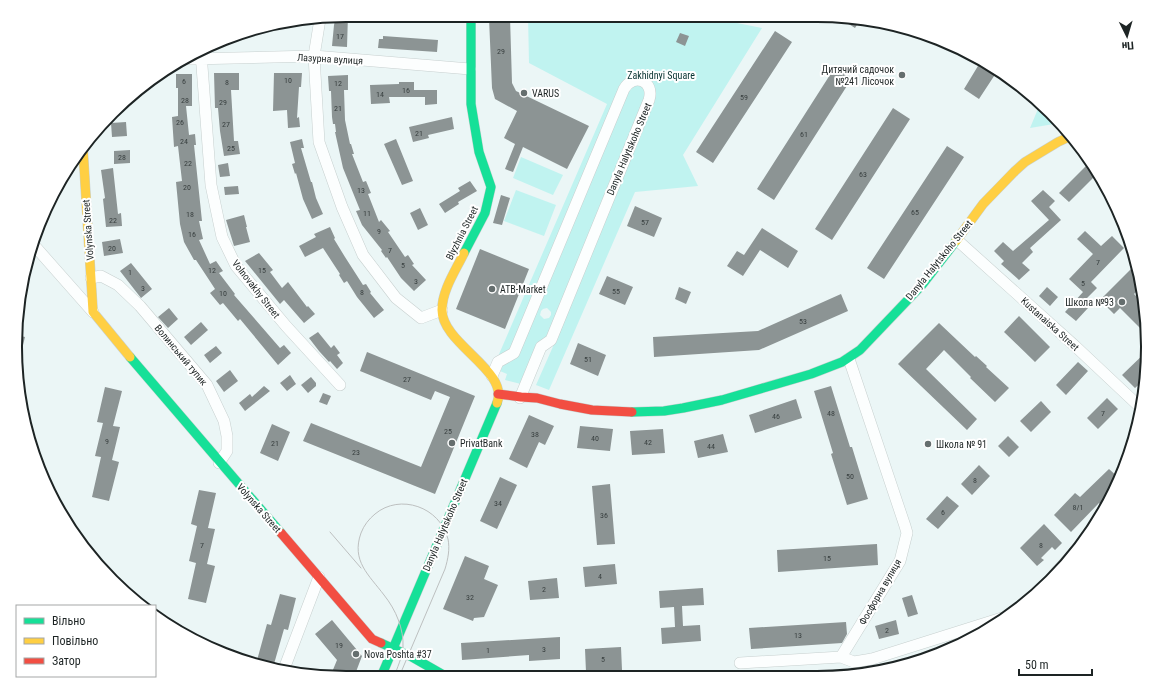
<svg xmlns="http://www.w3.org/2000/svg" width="1163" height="693" font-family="'Roboto Condensed',sans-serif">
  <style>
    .green { fill: #c0f3f0; fill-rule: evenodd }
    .building { fill: #8c9494 }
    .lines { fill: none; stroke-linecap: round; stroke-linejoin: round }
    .street-casing { stroke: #c7d0cf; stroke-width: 12 }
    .fast-casing { stroke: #c7d0cf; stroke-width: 10 }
    .slow-casing { stroke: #c7d0cf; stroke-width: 10 }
    .jam-casing { stroke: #c7d0cf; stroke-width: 10 }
    .street { stroke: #fcfefe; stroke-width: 11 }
    .fast { stroke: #16e098; stroke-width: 9 }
    .slow { stroke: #ffcf43; stroke-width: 9 }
    .jam { stroke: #f24e42; stroke-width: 9 }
    .tram { stroke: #bdc0c0; stroke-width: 1 }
    .poi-dot { fill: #656e6e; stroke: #fff; stroke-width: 1.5 }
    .labels { text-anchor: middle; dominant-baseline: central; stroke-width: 4; stroke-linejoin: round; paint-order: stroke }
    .number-label { font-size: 8px; fill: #394040 }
    .street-label { font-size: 10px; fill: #1d2424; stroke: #fff }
    .poi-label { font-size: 10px; fill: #1d2424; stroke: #fff; text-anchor: start }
    .park-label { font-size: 10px; fill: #063230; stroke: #fff }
    .rim { fill: none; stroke: #1d2424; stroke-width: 2 }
  </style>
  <rect width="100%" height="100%" fill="#ebf6f6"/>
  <!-- green -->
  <path class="green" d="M528 15 702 16 762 28 683 155 698 186 635 192 549 390 536 385 555 342 551 340 521 384 505 380 507 374 493 368 607 104 529 63ZM547 308 551 312V315L549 318 544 319 540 315 541 311 543 309Z
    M1040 104 1051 112 1060 123 1030 128Z
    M521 157 563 175 553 195 513 178Z
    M516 190 556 205 544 236 504 221Z"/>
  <!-- building -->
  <path class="building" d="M348 15 347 47 332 46 334 25 336 17Z
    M836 16H838L860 20 855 28Z
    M510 17 512 83 516 91 589 126 567 169 523 147 513 172 505 169 515 144 504 138 517 111 495 99 492 88 489 18Z
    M775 31 792 42 713 163 696 152Z
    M680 33 689 36 685 46 676 42Z
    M383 36 438 40 437 52 378 48 379 39H383Z
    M981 61 998 70 979 99 964 89Z
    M835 67 852 78 774 200 757 189Z
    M214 73H239V90H231L234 141H238L240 154 224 156 220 131 218 108H215Z
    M274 73H302L301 87H299L297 118 299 117 300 127 288 128 287 110 273 111Z
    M176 74H192V106H186L189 135 195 134 196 145H194L202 221H199L203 239 199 240 210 264 216 261 223 271 219 273 235 294 234 295 280 348 284 345 291 353 278 365 240 319 238 321 223 303 220 305 210 293 215 289 196 260H194L184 242 180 224 176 182 182 181 178 146 174 147 172 117 178 116V88H176Z
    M348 75V90H344L345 120 350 144H351L354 154H352L363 182 366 181 371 193 368 194 379 222 381 220 390 231 388 232 405 257 408 255 414 264 412 265 426 280 414 291 401 278 387 257 386 258 381 251 382 250 362 225 356 211 360 210 343 168 335 132H336L335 124H333L332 117 331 91H329L328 76Z
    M399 82H414V90H437V104L425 105V97H389L390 103 371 104 370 85 399 84Z
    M893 108 910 119 832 240 815 229Z
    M452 117 454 129 428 135 429 138 413 142 409 127Z
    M126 122 127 136 112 137 111 123Z
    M302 139 304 148H301L311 182H312L316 198 323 214 312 219 303 199 296 173 295 174 292 164 295 163 290 142Z
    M396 139 413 181 402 185 384 144Z
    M947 146 964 157 884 279 867 268Z
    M130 150V163L114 164V151Z
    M1091 161 1098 173 1069 202 1059 193Z
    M228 163 230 176 220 177 218 165Z
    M113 168 118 214 121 213 122 226 106 227 103 199 105 198 101 170Z
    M470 181 477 191 458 202 459 204 445 213 439 204 460 191 458 188Z
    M238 186 239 194 225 195 224 187Z
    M1043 190 1055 201 1049 207 1061 220 1030 248 1033 252 1022 263 1030 270 1019 280 1001 264 1004 261 994 251 1003 242 1013 251 1049 220 1031 201Z
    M501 195 510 198 502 225 493 223Z
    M635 206 662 218 654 237 627 226Z
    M420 208 428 225 418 230 410 213Z
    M244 215 247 227H246L250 242 234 246 226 220Z
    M330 227 335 238 334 239 345 257 363 285 366 284 371 292 370 293 384 310 374 318 357 297 347 281 344 283 339 275 340 274 323 248 305 257 299 246 316 237 314 234Z
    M762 228 798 251 788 268 760 250 743 276 727 266 737 251 744 255Z
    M1085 231 1101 246 1112 236 1124 248 1091 282 1097 288 1082 303 1088 308 1076 321 1065 312 1083 292 1069 279 1093 254 1077 239Z
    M120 239 123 253 104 256 102 242Z
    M480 249 529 269 505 329 456 309Z
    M259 253 273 270 270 272 282 288 288 282 307 307 308 306 315 314 304 323 284 300 280 304 245 261Z
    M131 263 152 289 141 298 120 271Z
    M1136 264 1142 286 1134 294 1144 304 1147 335 1120 308 1114 314 1100 300Z
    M607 276 633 287 625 305 599 294Z
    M679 287 691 292 686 304 675 299Z
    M1047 287 1058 297 1050 306 1039 296Z
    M841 294 848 311 759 350 654 357 653 337 758 331Z
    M169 308 178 319 168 328 158 317Z
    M1019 316 1050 347 1035 362 1004 332Z
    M201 322 208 330 191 345 184 337Z
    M939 323 975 357 976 356 987 366 986 367 1009 388 995 402 970 378 971 377 944 350 926 369 977 419 967 430 898 364Z
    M318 332 331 348 334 345 340 353 337 355 343 363 337 369 330 361 329 362 319 351 309 338Z
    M17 335 25 337 18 365 15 346Z
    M578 343 606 355 598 376 570 364Z
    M216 346 222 353 210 363 204 355Z
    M1148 350 1145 379 1135 388 1122 375Z
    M367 352 475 396 435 494 303 441 311 423 421 467 450 397 435 391 431 400 360 371Z
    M1078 362 1088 371 1066 395 1056 385Z
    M230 370 238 381 224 392 216 381Z
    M290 375 296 384 287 391 280 383Z
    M311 377 316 383V386L308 393 301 385Z
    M264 386 270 391 245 411 239 403 250 394 252 397Z
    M831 386 850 447H852L868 499 847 505 831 454 833 453 814 391Z
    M105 387 122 391 113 426 120 427 112 460 119 462 109 501 92 497 101 457 95 456 103 423 97 422Z
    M323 393 331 396 327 405 319 402Z
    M1107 398 1118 409 1098 429 1087 418Z
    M796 399 802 418 755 433 749 415Z
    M1041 401 1051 412 1031 432 1020 421Z
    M529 415 554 426 545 445 539 442 527 468 509 459Z
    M272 424 290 432 278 461 260 453Z
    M580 426 613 429 610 451 577 448Z
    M663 429 665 453 632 455 630 431Z
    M723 434 728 452 698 458 694 441Z
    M1008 436 1019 447 1009 457 998 446Z
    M979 465 990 476 972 495 961 484Z
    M1109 469 1120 479 1114 490 1100 504 1099 503 1071 532 1054 515 1075 493 1080 497Z
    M500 477 517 485 497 529 480 521Z
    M610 484 615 544 597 545 592 486Z
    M199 490 216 493 208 528 215 529 207 564 215 566 206 603 188 599 196 563 189 561 197 526 191 524Z
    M947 496 959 506 938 529 926 519Z
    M1044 524 1062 543 1055 550 1052 547 1041 558 1044 560 1037 566 1020 548Z
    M877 544 878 565 778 572 777 550Z
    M465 556 489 566 484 579 498 585 484 617 474 618 473 621 443 609Z
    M615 564 617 584 585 587 583 567Z
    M557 578 559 598 530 600 528 581Z
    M703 588 704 605 682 606 683 626 700 625 701 641 662 644 661 628 675 627 674 607 660 608 659 591Z
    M280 594 296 598 288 630 284 629 274 664 271 663 270 666 256 664 267 624 271 625Z
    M912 595 918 614 908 617 902 598Z
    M332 620 362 656 354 677H330L337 660 315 634Z
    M896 620 899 634 879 639 875 626Z
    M846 622 847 634 842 643 751 649 749 628Z
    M560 637V659L529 661V655L462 660 461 643Z
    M621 647 622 670 586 672 585 649Z"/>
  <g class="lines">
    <!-- street casing -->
    <g class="street-casing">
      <path id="street" d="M320 19 314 56 319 142 342 207 363 255 396 298 421 318 442 310
        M201 53 211 185 222 237 236 266 286 326 340 385
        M191 59 314 56 470 69
        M957 240 1075 346 1142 409
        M32 243 93 312
        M91 278 101 276 118 285 140 306 207 385 224 421 227 436V451L219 463
        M492 376 498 362 514 353 624 89C634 72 655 81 649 100L551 340 541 347 520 398
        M1043 587 1079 547
        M841 657 854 662 872 659 1002 618
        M740 663 841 657 900 561 907 533 905 526 849 359
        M284 669 319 577"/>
    </g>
    <!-- fast casing -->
    <g class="fast-casing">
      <path id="fast" d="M464 253 485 213 491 187 479 152 471 104V15
        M130 357 281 533
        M632 412 664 411 683 408 722 400 811 374 842 362 860 350 922 285 956 241
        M381 643 412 657 447 677
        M381 677 497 403"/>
    </g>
    <!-- slow casing -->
    <g class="slow-casing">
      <path id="slow" d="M83 149 93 312 130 357
        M956 241 983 204 1015 171 1025 162 1058 142 1071 136
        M464 253C456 270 442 290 442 310 442 344 510 371 497 403"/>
    </g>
    <!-- jam casing -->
    <g class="jam-casing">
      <path id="jam" d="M498 394 521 397 537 398 560 404 592 410 632 412
        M281 533 372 639 381 643"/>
    </g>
    <!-- street -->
    <use href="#street" class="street"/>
    <!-- fast -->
    <use href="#fast" class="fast"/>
    <!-- slow -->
    <use href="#slow" class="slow"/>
    <!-- jam -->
    <use href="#jam" class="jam"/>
    <!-- tram -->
    <path class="tram" d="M330 532 361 568
      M394 677C397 668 402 658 403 648 404 629 396 610 384 595 369 575 351 561 361 533 364 525 369 519 375 514 400 493 440 507 448 539 450 549 448 559 445 569L399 677"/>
  </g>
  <!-- markers -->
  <g class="poi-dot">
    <circle cx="902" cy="75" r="4"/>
    <circle cx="524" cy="93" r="4"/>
    <circle cx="492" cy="289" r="4"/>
    <circle cx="1122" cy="302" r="4"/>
    <circle cx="452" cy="443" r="4"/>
    <circle cx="928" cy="444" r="4"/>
    <circle cx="356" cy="654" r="4"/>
  </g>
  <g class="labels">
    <!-- number labels -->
    <g class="number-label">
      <text x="340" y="36">17</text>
      <text x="501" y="51">29</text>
      <text x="288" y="80">10</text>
      <text x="184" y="81">6</text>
      <text x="227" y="82">8</text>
      <text x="338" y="83">12</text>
      <text x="406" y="90">16</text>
      <text x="380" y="94">14</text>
      <text x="744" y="97">59</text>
      <text x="185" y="100">28</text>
      <text x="223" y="102">29</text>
      <text x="338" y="108">21</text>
      <text x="180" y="122">26</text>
      <text x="226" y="124">27</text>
      <text x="419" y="133">21</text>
      <text x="804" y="134">61</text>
      <text x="184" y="141">24</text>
      <text x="231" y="148">25</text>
      <text x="122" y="157">28</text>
      <text x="188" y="163">22</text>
      <text x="863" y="174">63</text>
      <text x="187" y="187">20</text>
      <text x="361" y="190">13</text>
      <text x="915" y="212">65</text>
      <text x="367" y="213">11</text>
      <text x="190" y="214">18</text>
      <text x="113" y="220">22</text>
      <text x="645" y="222">57</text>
      <text x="379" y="231">9</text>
      <text x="192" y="234">16</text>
      <text x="112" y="248">20</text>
      <text x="390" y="250">7</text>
      <text x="1098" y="262">7</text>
      <text x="403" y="265">5</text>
      <text x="212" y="270">12</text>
      <text x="262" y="270">15</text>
      <text x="130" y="272">1</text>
      <text x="416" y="281">3</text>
      <text x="1083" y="283">5</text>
      <text x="143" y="288">3</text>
      <text x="616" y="291">55</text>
      <text x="362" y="292">8</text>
      <text x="223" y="293">10</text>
      <text x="803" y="321">53</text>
      <text x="588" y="359">51</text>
      <text x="407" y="379">27</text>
      <text x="831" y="413">48</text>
      <text x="1103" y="413">7</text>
      <text x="776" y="416">46</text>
      <text x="448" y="431">25</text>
      <text x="535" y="434">38</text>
      <text x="595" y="438">40</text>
      <text x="107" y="441">9</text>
      <text x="648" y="442">42</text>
      <text x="275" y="443">21</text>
      <text x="711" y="446">44</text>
      <text x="356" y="452">23</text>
      <text x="850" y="476">50</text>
      <text x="975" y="480">8</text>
      <text x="498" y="503">34</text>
      <text x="1078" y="507">8/1</text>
      <text x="943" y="512">6</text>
      <text x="604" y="515">36</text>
      <text x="202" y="545">7</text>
      <text x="1041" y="545">8</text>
      <text x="827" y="558">15</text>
      <text x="600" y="576">4</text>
      <text x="544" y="589">2</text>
      <text x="470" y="597">32</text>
      <text x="887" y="630">2</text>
      <text x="798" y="635">13</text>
      <text x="339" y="645">19</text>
      <text x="544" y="649">3</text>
      <text x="488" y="650">1</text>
      <text x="603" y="659">5</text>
    </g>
    <!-- street labels -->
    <g class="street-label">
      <text transform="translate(330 59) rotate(3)">Лазурна вулиця</text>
      <text transform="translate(629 149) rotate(-67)">Danyla Halytskoho Street</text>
      <text transform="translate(88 230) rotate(-94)">Volynska Street</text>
      <text transform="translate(462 233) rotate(-63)">Blyzhnia Street</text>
      <text transform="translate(939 260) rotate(-51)">Danyla Halytskoho Street</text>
      <text transform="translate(256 289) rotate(52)">Volnovakhy Street</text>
      <text transform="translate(1050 324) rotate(42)">Kustanaiska Street</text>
      <text transform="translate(181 355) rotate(50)">Волинський тупик</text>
      <text transform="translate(259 508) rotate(49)">Volynska Street</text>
      <text transform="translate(445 525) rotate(-67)">Danyla Halytskoho Street</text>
      <text transform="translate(880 592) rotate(-60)">Фосфорна вулиця</text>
    </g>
    <!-- poi labels -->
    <g class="poi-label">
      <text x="894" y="69" text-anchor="end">Дитячий садочок<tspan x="894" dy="12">№241 Лісочок</tspan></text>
      <text x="532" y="93">VARUS</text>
      <text x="500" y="289">ATB-Market</text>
      <text x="1114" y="302" text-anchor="end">Школа №93</text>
      <text x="460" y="443">PrivatBank</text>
      <text x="936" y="444">Школа № 91</text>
      <text x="364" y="654">Nova Poshta #37</text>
    </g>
    <!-- park labels -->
    <g class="park-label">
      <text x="661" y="75">Zakhidnyi Square</text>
    </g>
  </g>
  <!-- crop -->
  <path d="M0 0H1163V693H0ZM346 22H817A324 324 0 0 1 1141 346V347A324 324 0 0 1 817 671H346A324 324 0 0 1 22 347V346A324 324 0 0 1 346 22Z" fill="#fff" fill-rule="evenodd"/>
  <path class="rim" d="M346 22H817A324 324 0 0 1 1141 346V347A324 324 0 0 1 817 671H346A324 324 0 0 1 22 347V346A324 324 0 0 1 346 22Z"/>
  <!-- legend -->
  <rect x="16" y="605" width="140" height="72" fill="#ffffff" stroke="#a5a7a7"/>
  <rect x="24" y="618" width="20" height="6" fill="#16e098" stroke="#a5a7a7"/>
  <text x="52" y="625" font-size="12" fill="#1d2424">Вільно</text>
  <rect x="24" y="638" width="20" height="6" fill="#ffcf43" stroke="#a5a7a7"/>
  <text x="52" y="645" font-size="12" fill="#1d2424">Повільно</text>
  <rect x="24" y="658" width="20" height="6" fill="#f24e42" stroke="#a5a7a7"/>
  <text x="52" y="665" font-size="12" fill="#1d2424">Затор</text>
  <!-- north arrow -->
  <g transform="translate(1127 36) rotate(175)" stroke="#ffffff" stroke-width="3" paint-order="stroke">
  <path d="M0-3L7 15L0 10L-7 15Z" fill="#1d2424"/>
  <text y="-6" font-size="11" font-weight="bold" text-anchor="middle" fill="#1d2424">Пн</text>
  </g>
  <!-- scale -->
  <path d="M1019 669v6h73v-6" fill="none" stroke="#1d2424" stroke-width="2"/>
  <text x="1025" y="669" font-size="12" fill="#1d2424" stroke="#ffffff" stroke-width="3" paint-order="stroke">50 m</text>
</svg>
